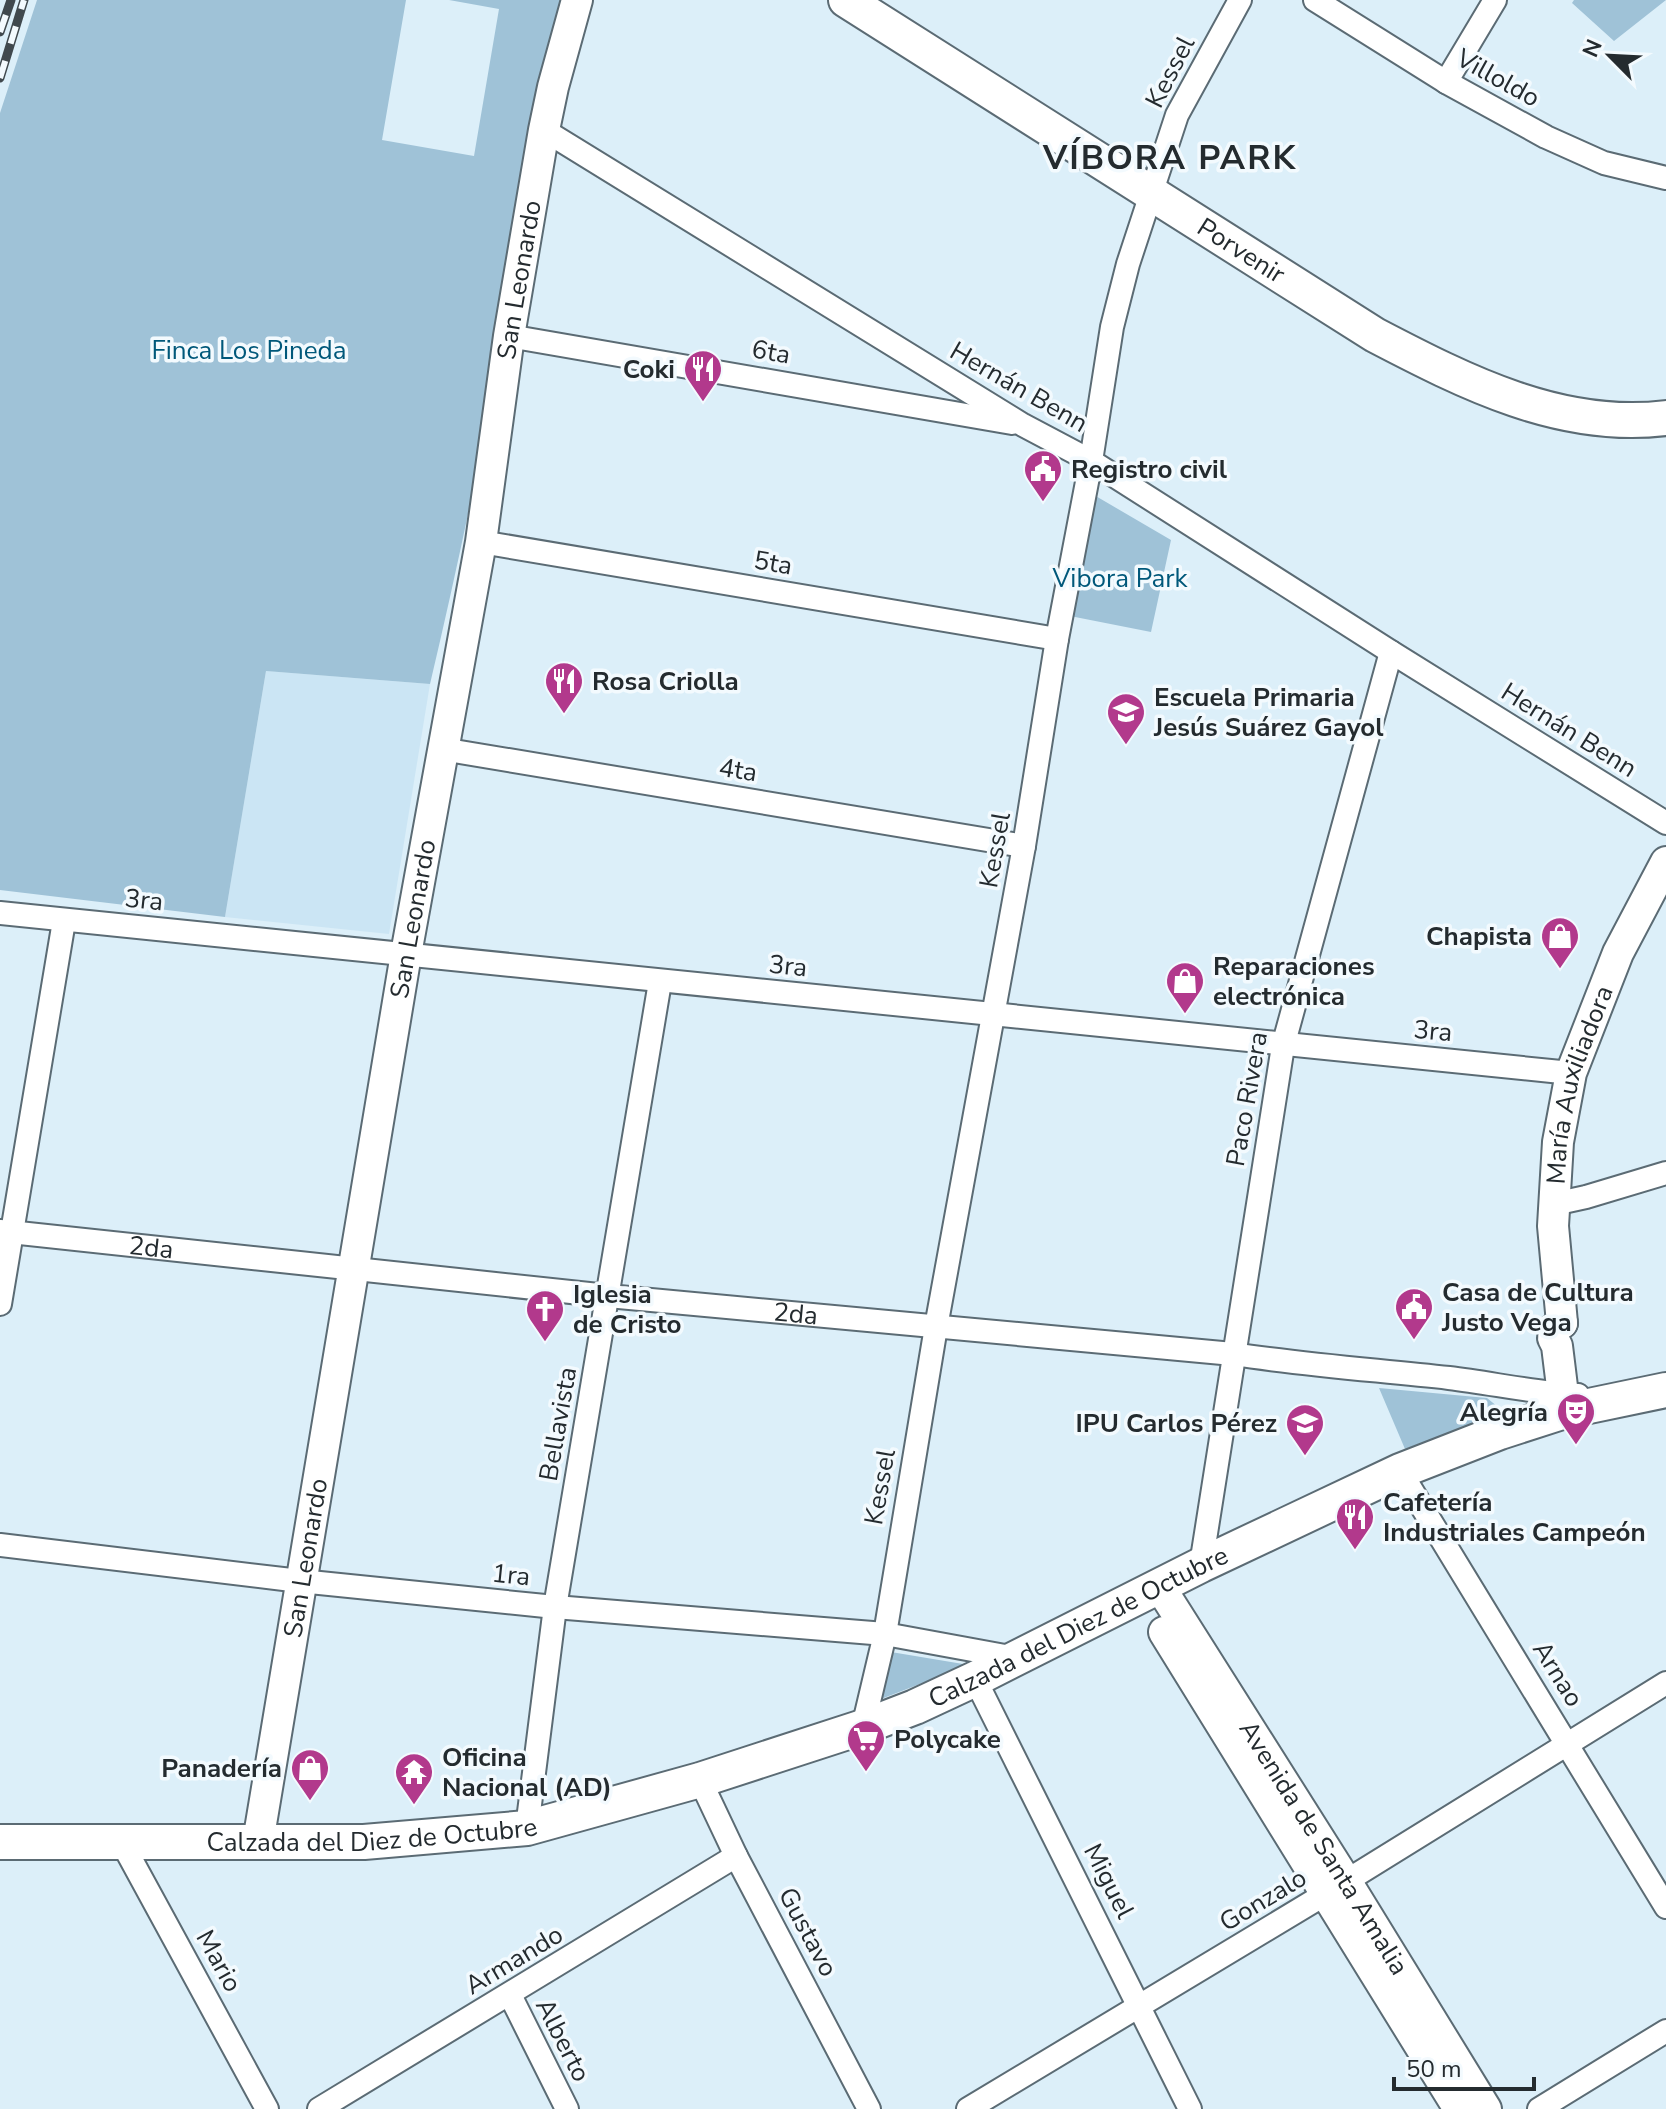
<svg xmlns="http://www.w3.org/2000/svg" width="1666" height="2109" font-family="'Nunito Sans',sans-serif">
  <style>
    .built { fill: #cbe5f4 }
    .green { fill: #9fc2d7 }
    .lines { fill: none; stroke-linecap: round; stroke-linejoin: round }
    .street-casing { stroke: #5b6b74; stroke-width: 26 }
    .secondary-casing { stroke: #5b6b74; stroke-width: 34 }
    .primary-casing { stroke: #5b6b74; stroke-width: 38 }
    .street { stroke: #fff; stroke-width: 22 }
    .secondary { stroke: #fff; stroke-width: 30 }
    .primary { stroke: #fff; stroke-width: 34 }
    .rail-casing { stroke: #40494e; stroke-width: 9 }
    .rail { stroke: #f3fafe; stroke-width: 6; stroke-dasharray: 18; stroke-linecap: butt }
    .labels { text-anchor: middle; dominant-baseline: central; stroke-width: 7; stroke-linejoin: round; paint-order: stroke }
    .street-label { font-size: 26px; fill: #242b2f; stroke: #f3fafe }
    .park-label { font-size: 26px; fill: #00587a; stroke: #f3fafe }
    .poi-label { font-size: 26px; font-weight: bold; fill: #242b2f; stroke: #f3fafe; text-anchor: start }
    .district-label { font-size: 34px; font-weight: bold; letter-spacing: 2px; fill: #242b2f; stroke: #f3fafe }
  </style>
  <rect width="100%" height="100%" fill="#dceff9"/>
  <!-- built -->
  <path class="built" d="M266 671 430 684 389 934 225 917Z"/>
  <!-- green -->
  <path class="green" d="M37 0H406L382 140 474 156 499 9 449 0H564C524 229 484 457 430 684L266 671 225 917 0 890V113Z
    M1574 0H1666L1614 41 1572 3Z
    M1094 495 1171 540 1151 632 1070 616Z
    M1379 1388 1487 1398 1498 1407 1494 1417 1405 1449Z
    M891 1652 969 1665 881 1699Z"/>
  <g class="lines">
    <!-- street casing -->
    <g class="street-casing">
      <g id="street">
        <path d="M1315 0 1446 82 1546 137 1604 163 1666 178"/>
        <path d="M1446 82 1495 0"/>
        <path d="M544 130 1023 425 1091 461 1391 652 1666 823"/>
        <path d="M509 336 1012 423"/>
        <path d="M481 542 1057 639"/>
        <path d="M442 749 1024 846"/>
        <path d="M0 913 1571 1073"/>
        <path d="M1554 1204 1586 1197 1666 1173"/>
        <path id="s1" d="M0 1231 608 1296 1233 1354C1305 1365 1377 1370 1449 1378 1492 1383 1534 1393 1578 1395"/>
        <path d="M0 1304 64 921"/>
        <path d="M1400 1471 1666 1907"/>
        <path d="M0 1545 300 1581 555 1607 885 1634 1016 1658"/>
        <path d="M1201 1565 1283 1046 1391 652"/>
        <path d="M975 1679 1190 2109"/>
        <path d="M863 1727 885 1634 936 1327 1024 846 1057 639 1091 461 1112 327 1128 264 1177 115 1240 0"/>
        <path d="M700 1780 736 1856 869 2109"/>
        <path d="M527 1828 555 1607 660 982"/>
        <path d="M121 1841 267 2109"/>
        <path d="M510 1995 567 2109"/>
        <path d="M319 2109 736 1856"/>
        <path d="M968 2109 1327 1893 1666 1683"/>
        <path d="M1539 2109 1666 2031"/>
      </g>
    </g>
    <!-- secondary casing -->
    <g class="secondary-casing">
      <g id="secondary">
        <path id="s2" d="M1562 1323 1553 1226 1558 1142 1571 1073 1618 953 1666 862"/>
        <path d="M1562 1323 1555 1328 1553 1338 1557 1346 1565 1411"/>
        <path id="s3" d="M1160 1587 1346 1881 1486 2109"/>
        <path d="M1164 1632 1459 2109"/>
        <path id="s4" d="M258 1842 406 954 481 542 509 336 544 130 553 87 577 0"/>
      </g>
    </g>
    <!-- primary casing -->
    <g class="primary-casing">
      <g id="primary">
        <path id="s5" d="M846 0 1375 335C1465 382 1561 431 1666 418"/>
        <path id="s6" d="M0 1842H364L527 1828 700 1780 863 1727 915 1707 975 1679 1201 1565 1400 1471 1500 1432 1565 1411 1666 1390"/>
      </g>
    </g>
    <!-- street -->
    <use href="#street" class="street"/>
    <!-- secondary -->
    <use href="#secondary" class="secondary"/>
    <!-- primary -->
    <use href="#primary" class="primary"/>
    <!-- rail casing -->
    <g class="rail-casing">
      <path id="rail" d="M0 32 11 0
        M0 78 24 0"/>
    </g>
    <!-- rail -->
    <use href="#rail" class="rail"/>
  </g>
  <!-- icons -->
  <defs>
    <g id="restaurant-pin" transform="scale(2)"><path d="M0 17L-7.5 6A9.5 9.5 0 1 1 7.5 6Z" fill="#b2398c" stroke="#f3fafe"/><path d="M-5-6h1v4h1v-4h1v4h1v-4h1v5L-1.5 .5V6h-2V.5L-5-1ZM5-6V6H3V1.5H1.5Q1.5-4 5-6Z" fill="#fff"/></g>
    <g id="civic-pin" transform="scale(2)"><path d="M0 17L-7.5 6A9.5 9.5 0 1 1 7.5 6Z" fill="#b2398c" stroke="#f3fafe"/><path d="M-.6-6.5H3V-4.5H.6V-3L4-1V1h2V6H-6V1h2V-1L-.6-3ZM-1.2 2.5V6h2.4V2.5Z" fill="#fff"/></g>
    <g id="school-pin" transform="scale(2)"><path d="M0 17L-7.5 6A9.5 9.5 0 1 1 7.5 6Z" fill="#b2398c" stroke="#f3fafe"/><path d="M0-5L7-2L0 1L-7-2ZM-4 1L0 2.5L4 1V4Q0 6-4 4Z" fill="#fff"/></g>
    <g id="shop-pin" transform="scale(2)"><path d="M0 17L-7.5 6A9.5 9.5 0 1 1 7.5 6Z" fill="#b2398c" stroke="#f3fafe"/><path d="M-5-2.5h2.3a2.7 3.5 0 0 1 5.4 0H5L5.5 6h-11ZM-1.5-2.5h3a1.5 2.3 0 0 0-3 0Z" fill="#fff"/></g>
    <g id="church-pin" transform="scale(2)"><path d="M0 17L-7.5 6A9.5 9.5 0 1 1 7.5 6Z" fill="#b2398c" stroke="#f3fafe"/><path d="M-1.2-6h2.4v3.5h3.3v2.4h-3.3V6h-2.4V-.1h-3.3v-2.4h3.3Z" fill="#fff"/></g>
    <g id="theatre-pin" transform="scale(2)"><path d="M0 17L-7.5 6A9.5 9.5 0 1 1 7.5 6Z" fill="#b2398c" stroke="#f3fafe"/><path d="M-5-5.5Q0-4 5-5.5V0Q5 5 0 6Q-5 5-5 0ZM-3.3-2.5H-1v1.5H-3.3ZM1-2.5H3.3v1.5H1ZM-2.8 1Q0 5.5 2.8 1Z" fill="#fff"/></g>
    <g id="supermarket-pin" transform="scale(2)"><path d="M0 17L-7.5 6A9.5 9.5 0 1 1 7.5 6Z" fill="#b2398c" stroke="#f3fafe"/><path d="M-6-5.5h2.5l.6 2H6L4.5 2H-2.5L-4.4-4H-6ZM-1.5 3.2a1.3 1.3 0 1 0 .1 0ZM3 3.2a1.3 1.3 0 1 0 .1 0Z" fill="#fff"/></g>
    <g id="temple-pin" transform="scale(2)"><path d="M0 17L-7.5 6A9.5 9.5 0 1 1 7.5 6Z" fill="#b2398c" stroke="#f3fafe"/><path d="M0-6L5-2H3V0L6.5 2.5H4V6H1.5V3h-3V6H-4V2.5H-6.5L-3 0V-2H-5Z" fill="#fff"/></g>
  </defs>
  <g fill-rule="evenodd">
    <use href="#restaurant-pin" x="703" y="369"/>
    <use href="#civic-pin" x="1043" y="469"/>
    <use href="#restaurant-pin" x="564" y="681"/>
    <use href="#school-pin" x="1126" y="712"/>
    <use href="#shop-pin" x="1560" y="936"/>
    <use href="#shop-pin" x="1185" y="981"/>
    <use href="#civic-pin" x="1414" y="1307"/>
    <use href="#church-pin" x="545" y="1309"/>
    <use href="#theatre-pin" x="1576" y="1412"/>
    <use href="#school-pin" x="1305" y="1423"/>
    <use href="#restaurant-pin" x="1355" y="1517"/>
    <use href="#supermarket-pin" x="866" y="1739"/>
    <use href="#shop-pin" x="310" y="1768"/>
    <use href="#temple-pin" x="414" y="1772"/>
  </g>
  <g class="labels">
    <!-- street labels -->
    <g class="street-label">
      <text transform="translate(1170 72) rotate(-63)">Kessel</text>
      <text transform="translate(1498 78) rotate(29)">Villoldo</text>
      <text stroke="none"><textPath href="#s5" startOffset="468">Porvenir</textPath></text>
      <text stroke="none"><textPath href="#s4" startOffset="1584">San Leonardo</textPath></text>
      <text transform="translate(771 352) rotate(10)">6ta</text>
      <text transform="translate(1019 387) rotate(30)">Hernán Benn</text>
      <text transform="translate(773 563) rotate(10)">5ta</text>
      <text transform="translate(1569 730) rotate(32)">Hernán Benn</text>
      <text transform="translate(738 770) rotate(9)">4ta</text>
      <text transform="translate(995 850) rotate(-80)">Kessel</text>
      <text transform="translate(144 900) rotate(6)">3ra</text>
      <text stroke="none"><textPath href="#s4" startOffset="936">San Leonardo</textPath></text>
      <text transform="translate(788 966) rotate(6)">3ra</text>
      <text transform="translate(1433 1031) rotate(5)">3ra</text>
      <text stroke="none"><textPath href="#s2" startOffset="242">María Auxiliadora</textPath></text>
      <text transform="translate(1247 1099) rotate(-80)">Paco Rivera</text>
      <text stroke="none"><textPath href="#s1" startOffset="152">2da</textPath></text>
      <text stroke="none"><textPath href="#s1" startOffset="800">2da</textPath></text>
      <text transform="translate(558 1424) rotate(-80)">Bellavista</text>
      <text transform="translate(880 1487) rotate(-80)">Kessel</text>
      <text stroke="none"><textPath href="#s4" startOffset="288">San Leonardo</textPath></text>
      <text transform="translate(511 1575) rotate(6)">1ra</text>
      <text stroke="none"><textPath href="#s6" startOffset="1116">Calzada del Diez de Octubre</textPath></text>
      <text transform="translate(1558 1674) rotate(58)">Arnao</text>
      <text stroke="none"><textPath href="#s6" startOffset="372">Calzada del Diez de Octubre</textPath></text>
      <text stroke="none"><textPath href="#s3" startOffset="308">Avenida de Santa Amalia</textPath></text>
      <text transform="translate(1109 1881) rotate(63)">Miguel</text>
      <text transform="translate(1263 1900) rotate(-31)">Gonzalo</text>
      <text transform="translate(808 1932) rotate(62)">Gustavo</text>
      <text transform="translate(514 1960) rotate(-31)">Armando</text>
      <text transform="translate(219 1961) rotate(61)">Mario</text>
      <text transform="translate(563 2040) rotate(63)">Alberto</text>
    </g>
    <!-- park labels -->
    <g class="park-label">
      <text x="249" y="350">Finca Los Pineda</text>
      <text x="1120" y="578">Vibora Park</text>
    </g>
    <!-- poi labels -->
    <g class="poi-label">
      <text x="675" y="369" text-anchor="end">Coki</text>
      <text x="1071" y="469">Registro civil</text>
      <text x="592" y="681">Rosa Criolla</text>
      <text x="1154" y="697">Escuela Primaria<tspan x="1154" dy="30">Jesús Suárez Gayol</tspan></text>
      <text x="1532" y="936" text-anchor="end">Chapista</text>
      <text x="1213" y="966">Reparaciones<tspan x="1213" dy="30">electrónica</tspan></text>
      <text x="1442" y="1292">Casa de Cultura<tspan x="1442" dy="30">Justo Vega</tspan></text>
      <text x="573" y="1294">Iglesia<tspan x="573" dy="30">de Cristo</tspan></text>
      <text x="1548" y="1412" text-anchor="end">Alegría</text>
      <text x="1277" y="1423" text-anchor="end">IPU Carlos Pérez</text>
      <text x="1383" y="1502">Cafetería<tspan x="1383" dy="30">Industriales Campeón</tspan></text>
      <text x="894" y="1739">Polycake</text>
      <text x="442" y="1757">Oficina<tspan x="442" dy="30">Nacional (AD)</tspan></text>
      <text x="282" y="1768" text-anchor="end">Panadería</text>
    </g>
    <!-- district labels -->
    <g class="district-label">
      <text x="1170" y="158">VÍBORA PARK</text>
    </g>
  </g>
  <!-- north arrow -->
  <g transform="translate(1610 56) rotate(294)" stroke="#f3fafe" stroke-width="6" paint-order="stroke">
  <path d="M0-6L14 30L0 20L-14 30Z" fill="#242b2f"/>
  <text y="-12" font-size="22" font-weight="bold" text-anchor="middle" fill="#242b2f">N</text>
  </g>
  <!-- scale -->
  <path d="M1394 2077v12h140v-12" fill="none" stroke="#242b2f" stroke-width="4"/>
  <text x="1406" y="2077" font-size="24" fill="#242b2f" stroke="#f3fafe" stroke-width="6" paint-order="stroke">50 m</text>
</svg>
